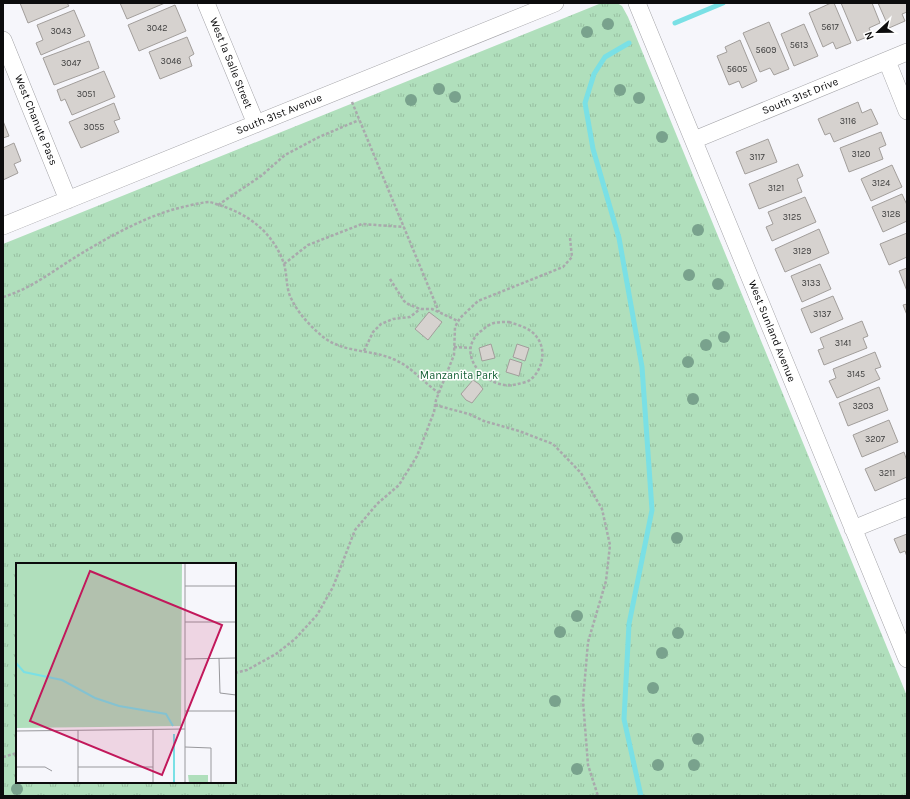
<svg xmlns="http://www.w3.org/2000/svg" width="910" height="799" font-family="Karla,sans-serif">
  <style>
    .park { fill: url(#park-tufts); fill-rule: evenodd }
    .lines { fill: none; stroke-linecap: round; stroke-linejoin: round }
    .stream { stroke: #7ae0e5; stroke-width: 5 }
    .building { fill: #d6d2cf; stroke: #a29e9b }
    .minor-casing { stroke: #a4a4a8; stroke-width: 18 }
    .path { stroke: #a9a9ac; stroke-width: 2.5; stroke-dasharray: 3 2; stroke-linecap: butt }
    .minor { stroke: #fff; stroke-width: 17 }
    .tree { fill: #79a28d }
    .labels { text-anchor: middle; dominant-baseline: central; stroke-width: 3; stroke-linejoin: round; paint-order: stroke }
    .number-label { font-size: 9px; fill: #3e3e3e }
    .street-label { font-size: 11px; fill: #0c0c0d; stroke: #fff }
    .park-label { font-size: 11px; fill: #135e33; stroke: #fff }
    .inset-river { fill: none; stroke: #7ae0e5; stroke-width: 2 }
    .inset-road { fill: none; stroke: #98989c; stroke-width: 1 }
    .view { fill: #c2185b; fill-opacity: 0.15; stroke: #c2185b; stroke-width: 2 }
    .inset-edge { fill: none; stroke: #0c0c0d; stroke-width: 2 }
  </style>
  <defs>
    <pattern id="park-tufts" width="24" height="20" patternUnits="userSpaceOnUse"><rect width="24" height="20" fill="#b0dfbc"/><path d="M3 7l-1-3M5 7V3M7 7l1-3M15 17l-1-3M17 17v-4M19 17l1-3" fill="none" stroke="#96bea0"/></pattern>
  </defs>
  <rect width="100%" height="100%" fill="#f6f6fb"/>
  <!-- park -->
  <path class="park" d="M617 3 622 6 628 17 907 696V796H3V244L599 4ZM17 564H235V782H17Z"/>
  <g class="lines">
    <!-- stream -->
    <path class="stream" d="M675 23 723 3
      M629 43 605 57 594 74 585 103 593 149 619 238 642 367 652 510 629 624 624 719 641 796"/>
  </g>
  <!-- building -->
  <path class="building" d="M20 3H67L69 6 28 23Z
    M120 3H165L127 19Z
    M831 3H834L851 43 836 49 833 42 823 47 809 13Z
    M841 3H872L880 23 869 28 872 35 857 41Z
    M878 3H907V12L902 14 905 21 889 28Z
    M175 5 186 31 139 51 128 25Z
    M74 10 85 36 41 55 36 43 43 40 37 25Z
    M769 22 789 69 774 75 770 68 760 72 743 33Z
    M804 24 818 56 794 66 781 34Z
    M187 37 194 54 189 57 192 66 160 79 149 52Z
    M740 40 757 81 742 88 739 81 729 85 717 56 727 52 725 47Z
    M89 41 99 68 54 85 43 58Z
    M104 71 115 97 72 115 65 99 61 101 57 90Z
    M858 102 862 113 871 109 878 124 834 142 830 133 825 135 818 119Z
    M114 103 120 119 114 121 119 132 81 148 69 122Z
    M3 121 9 136 3 138Z
    M881 132 886 145 879 148 883 159 849 172 840 148Z
    M768 139 777 162 745 174 736 152Z
    M14 143 21 161 14 164 18 173 3 180V148Z
    M798 164 803 176 797 179 802 192 759 209 749 184Z
    M892 165 902 187 871 201 861 179Z
    M902 194 907 205V221L883 232 872 207Z
    M805 197 816 222 772 241 766 227 773 224 768 212Z
    M819 229 829 253 785 272 775 249Z
    M907 233V257L889 265 880 244Z
    M820 264 831 289 802 302 791 276Z
    M907 268V291L899 271Z
    M833 296 843 319 811 333 801 309Z
    M907 304V315L903 305Z
    M429 312 442 322 428 340 415 329Z
    M862 321 868 336 863 338 867 348 824 365 818 350 824 348 820 338Z
    M491 344 495 358 482 361 479 348Z
    M517 344 529 348 525 361 513 357Z
    M875 352 881 367 875 369 880 379 837 398 829 381 836 378 833 369Z
    M510 359 522 363 519 376 506 372Z
    M473 380 479 384 483 389 472 403 466 400 461 394Z
    M879 387 888 410 848 426 839 403Z
    M889 420 898 442 862 457 853 435Z
    M904 452 907 461V477L875 491 865 469Z
    M907 534V557L905 551 900 553 894 539Z"/>
  <g class="lines">
    <!-- minor casing -->
    <g class="minor-casing">
      <path id="minor" d="M206 3 256 124
        M637 3 907 659
        M3 40 68 200
        M887 61 907 111
        M694 140 907 52
        M3 226 555 3
        M853 529 907 507"/>
    </g>
    <!-- path -->
    <path class="path" d="M352 102 439 312
      M218 205 261 176 285 155 319 137 359 120
      M284 264 308 245 362 224 404 227
      M390 279 404 301 408 304 420 309H432L458 321
      M3 297C30 289 50 273 74 258 103 240 142 218 175 209 183 207 202 202 210 202 214 203 218 205 222 206 250 215 274 234 284 264 287 274 286 286 290 296 297 312 309 325 322 336 342 353 370 349 393 359 411 366 424 383 439 393
      M509 322C518 325 530 328 536 336 547 349 543 370 530 380 527 382 522 383 518 384 489 393 452 354 481 331 485 328 489 324 494 323 499 322 504 322 509 322Z
      M454 347 471 348
      M364 351 373 332 381 324 393 319 410 317 420 309
      M435 405 469 414 484 421 519 431 553 444 581 473 602 509 610 545 606 581 588 642 583 701 588 765 598 796
      M235 673 247 670 276 654 295 639 317 615 333 587 355 530 377 504 399 485 417 456 434 412 436 400 454 355 455 327 460 318 478 301 563 267 572 257 570 238
      M3 757 17 753"/>
    <!-- minor -->
    <use href="#minor" class="minor"/>
  </g>
  <!-- trees -->
  <g class="tree">
    <circle cx="608" cy="24" r="6"/>
    <circle cx="587" cy="32" r="6"/>
    <circle cx="439" cy="89" r="6"/>
    <circle cx="620" cy="90" r="6"/>
    <circle cx="455" cy="97" r="6"/>
    <circle cx="639" cy="98" r="6"/>
    <circle cx="411" cy="100" r="6"/>
    <circle cx="662" cy="137" r="6"/>
    <circle cx="698" cy="230" r="6"/>
    <circle cx="689" cy="275" r="6"/>
    <circle cx="718" cy="284" r="6"/>
    <circle cx="724" cy="337" r="6"/>
    <circle cx="706" cy="345" r="6"/>
    <circle cx="688" cy="362" r="6"/>
    <circle cx="693" cy="399" r="6"/>
    <circle cx="677" cy="538" r="6"/>
    <circle cx="577" cy="616" r="6"/>
    <circle cx="560" cy="632" r="6"/>
    <circle cx="678" cy="633" r="6"/>
    <circle cx="662" cy="653" r="6"/>
    <circle cx="653" cy="688" r="6"/>
    <circle cx="555" cy="701" r="6"/>
    <circle cx="698" cy="739" r="6"/>
    <circle cx="658" cy="765" r="6"/>
    <circle cx="694" cy="765" r="6"/>
    <circle cx="577" cy="769" r="6"/>
    <circle cx="17" cy="789" r="6"/>
  </g>
  <g class="labels">
    <!-- number labels -->
    <g class="number-label">
      <text x="830" y="27">5617</text>
      <text x="157" y="28">3042</text>
      <text x="61" y="31">3043</text>
      <text x="799" y="45">5613</text>
      <text x="766" y="50">5609</text>
      <text x="171" y="61">3046</text>
      <text x="71" y="63">3047</text>
      <text x="737" y="69">5605</text>
      <text x="86" y="94">3051</text>
      <text x="848" y="121">3116</text>
      <text x="94" y="127">3055</text>
      <text x="861" y="154">3120</text>
      <text x="757" y="157">3117</text>
      <text x="881" y="183">3124</text>
      <text x="776" y="188">3121</text>
      <text x="891" y="214">3128</text>
      <text x="792" y="217">3125</text>
      <text x="802" y="251">3129</text>
      <text x="811" y="283">3133</text>
      <text x="822" y="314">3137</text>
      <text x="843" y="343">3141</text>
      <text x="856" y="374">3145</text>
      <text x="863" y="406">3203</text>
      <text x="875" y="439">3207</text>
      <text x="887" y="473">3211</text>
    </g>
    <!-- street labels -->
    <g class="street-label">
      <text transform="translate(231 63) rotate(68)">West la Salle Street</text>
      <text transform="translate(800 96) rotate(-22)">South 31st Drive</text>
      <text transform="translate(279 114) rotate(-22)">South 31st Avenue</text>
      <text transform="translate(36 120) rotate(68)">West Chanute Pass</text>
      <text transform="translate(772 331) rotate(68)">West Sunland Avenue</text>
    </g>
    <!-- park labels -->
    <g class="park-label">
      <text x="459" y="375">Manzanita Park</text>
    </g>
  </g>
  <!-- overview -->
  <g transform="translate(16 563)">
    <rect width="220" height="220" fill="#f6f6fb"/>
    <path d="M0 0H166L165 163 0 165ZM172 212H192V220H173Z" fill="#b0dfbc"/>
    <path class="inset-river" d="M0 100 8 109 46 117 79 135 103 143 150 151 157 163M158 171V220"/>
    <path class="inset-road" d="M169 23H220M169 59H220M203 95 204 130 220 132M169 96 220 95M169 148H220M62 167V220M137 167V220M0 168 169 166M169 184 195 185V220M0 204H29L36 208M62 204H137M169 220V0"/>
    <path class="view" d="M74 8 206 62 146 212 14 158Z"/>
    <rect width="220" height="220" class="inset-edge"/>
  </g>
  <!-- border -->
  <rect width="910" height="799" fill="none" stroke="#0c0c0d" stroke-width="8"/>
  <!-- north arrow -->
  <g transform="translate(878 32) rotate(248)" stroke="#ffffff" stroke-width="3" paint-order="stroke">
  <path d="M0-3L7 15L0 10L-7 15Z" fill="#0c0c0d"/>
  <text y="-6" font-size="11" font-weight="bold" text-anchor="middle" fill="#0c0c0d">N</text>
  </g>
</svg>
